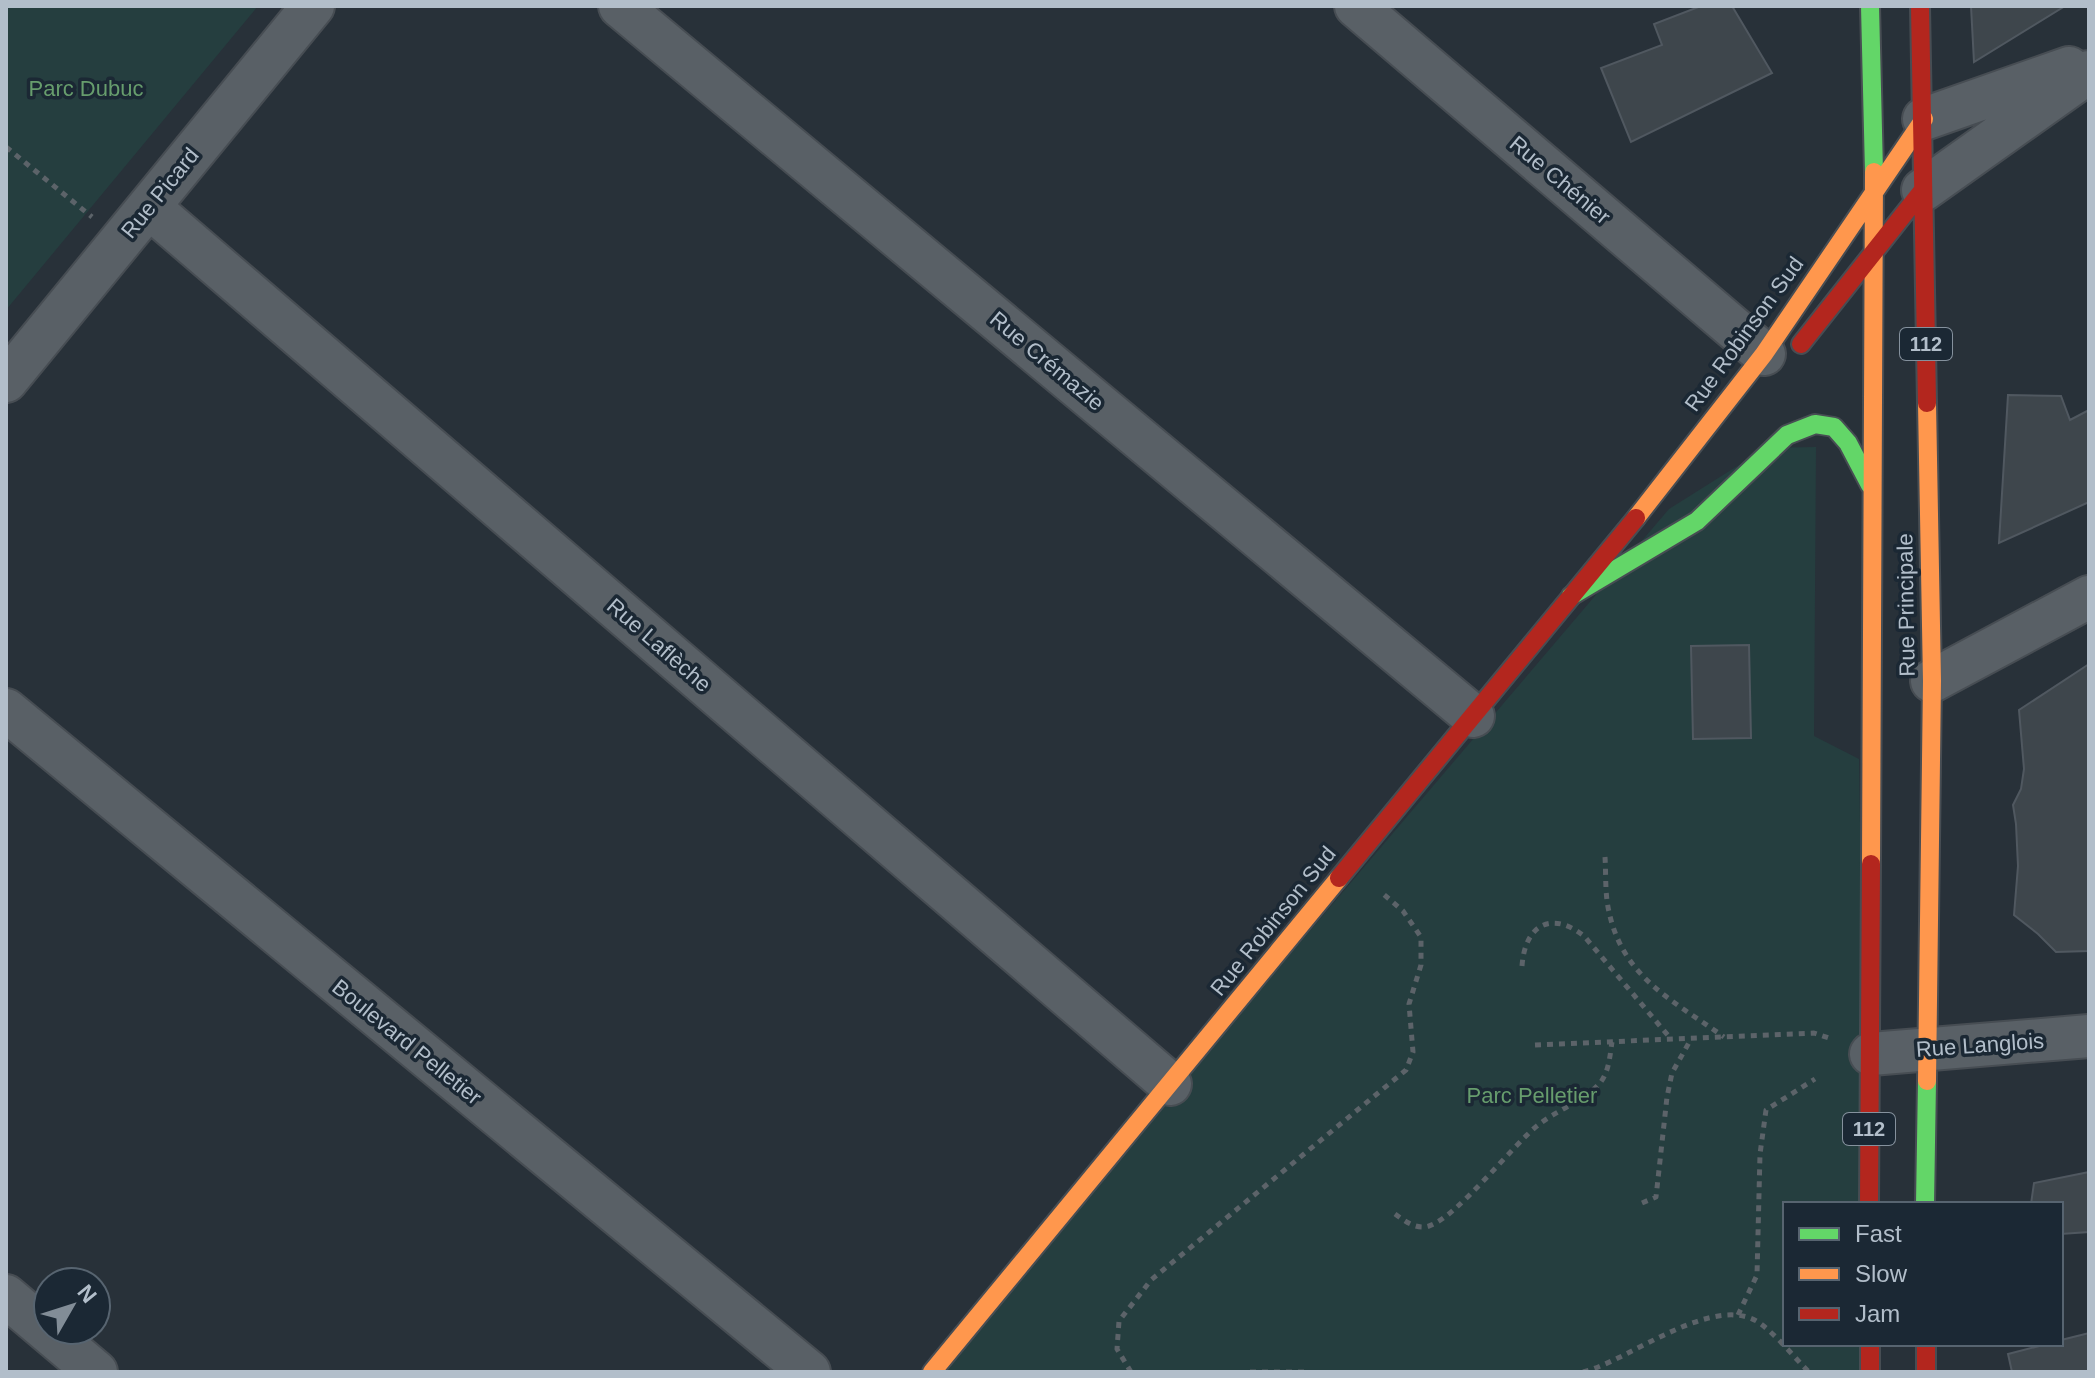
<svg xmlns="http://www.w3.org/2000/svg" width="2095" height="1378" font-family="Helvetica,sans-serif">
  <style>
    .green { fill: #253e3f }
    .building { fill: #3e464c; stroke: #505860; stroke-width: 2 }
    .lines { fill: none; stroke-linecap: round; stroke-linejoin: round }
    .street-casing { stroke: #474d53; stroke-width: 46 }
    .fast-casing { stroke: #474d53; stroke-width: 22 }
    .slow-casing { stroke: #474d53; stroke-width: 22 }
    .jam-casing { stroke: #474d53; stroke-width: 22 }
    .path { stroke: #5c6369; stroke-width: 5; stroke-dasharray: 6 6; stroke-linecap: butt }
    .street { stroke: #596066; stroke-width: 42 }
    .fast { stroke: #63d668; stroke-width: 18 }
    .slow { stroke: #ff974d; stroke-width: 18 }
    .jam { stroke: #b3261e; stroke-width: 18 }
    .labels { text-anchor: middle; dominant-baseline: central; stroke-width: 7; stroke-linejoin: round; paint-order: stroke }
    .shield { fill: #1b2834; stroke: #85919d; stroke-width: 2 }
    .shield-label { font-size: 20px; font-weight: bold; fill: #b2beca }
    .park-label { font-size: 22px; fill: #679d6d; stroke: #1b2834 }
    .street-label { font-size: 22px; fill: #b2beca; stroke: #1b2834 }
  </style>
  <rect width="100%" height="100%" fill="#283139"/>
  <!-- green -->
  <path class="green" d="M6 6H258L6 310Z
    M1816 447 1814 736 1859 759 1866 1204H1785V1344H1868L1869 1372H934L1669 509 1766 448Z"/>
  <!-- building -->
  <path class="building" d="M1701 6H1732L1772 73 1631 142 1601 68 1662 45 1654 24Z
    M1971 6H2065L1974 62Z
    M2008 395 2061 396 2070 420 2089 410V502L1999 543Z
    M1749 645 1751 738 1693 739 1691 646Z
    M2089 664V951L2056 952 2038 934 2014 915 2018 866 2016 824 2013 805 2021 789 2024 769 2019 710Z
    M2089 1172V1232L2061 1234V1204H2031L2034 1183Z
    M2089 1333V1372H2012L2008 1354 2047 1344H2061V1340Z"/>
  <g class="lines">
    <!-- street casing -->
    <g class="street-casing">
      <path id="street" d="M620 6 1473 716
        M1356 6 1764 354
        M1924 119 2069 68
        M1923 190 2089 72
        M149 207 1170 1084
        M6 381 313 6
        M1932 681 2089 597
        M6 710 809 1372
        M1871 1054 2089 1036
        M6 1296 96 1372"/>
    </g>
    <!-- fast casing -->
    <g class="fast-casing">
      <path id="fast" d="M1870 6 1874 172
        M1571 596 1697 521 1787 435 1815 424 1834 427 1848 443 1870 485
        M1925 1204 1927 1081"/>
    </g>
    <!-- slow casing -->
    <g class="slow-casing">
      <path id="slow" d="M1636 518 1764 354 1924 119
        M1871 864 1874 172
        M1927 1081 1932 681 1927 403
        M932 1372 1339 878"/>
    </g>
    <!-- jam casing -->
    <g class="jam-casing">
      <path id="jam" d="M1920 6 1927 403
        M1801 344 1923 190
        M1339 878 1636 518
        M1869 1204 1871 864
        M1870 1344V1372
        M1926 1344V1372"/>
    </g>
    <!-- path -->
    <path class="path" d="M6 147 92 217
      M1605 857C1606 873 1605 891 1608 907 1621 977 1671 999 1724 1037
      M1522 966C1525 925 1551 910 1584 936L1671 1039
      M1535 1045 1814 1033 1829 1038
      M1642 1203 1656 1197 1667 1097 1672 1073 1691 1039
      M1395 1214C1405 1221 1416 1230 1429 1226 1457 1217 1511 1147 1538 1125 1557 1110 1584 1101 1600 1083 1609 1072 1610 1055 1612 1042
      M1738 1315 1757 1275 1760 1154 1766 1110 1815 1079
      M1131 1372 1117 1349 1119 1321 1151 1280 1406 1070 1413 1052 1409 1004 1421 965V937L1403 911 1381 892
      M1250 1372H1307
      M1583 1372C1629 1361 1716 1290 1761 1324 1778 1337 1793 1356 1809 1372"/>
    <!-- street -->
    <use href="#street" class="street"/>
    <!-- fast -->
    <use href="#fast" class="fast"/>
    <!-- slow -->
    <use href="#slow" class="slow"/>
    <!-- jam -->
    <use href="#jam" class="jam"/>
  </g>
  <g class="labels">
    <!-- shield labels -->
    <g class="shield">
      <rect x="1900" y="328" width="52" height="32" rx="6"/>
      <rect x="1843" y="1113" width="52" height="32" rx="6"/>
    </g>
    <g class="shield-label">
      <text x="1926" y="344">112</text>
      <text x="1869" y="1129">112</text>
    </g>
    <!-- park labels -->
    <g class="park-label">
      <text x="86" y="88">Parc Dubuc</text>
      <text x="1532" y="1095">Parc Pelletier</text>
    </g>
    <!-- street labels -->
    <g class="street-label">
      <text transform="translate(1560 180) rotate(40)">Rue Chénier</text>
      <text transform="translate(160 193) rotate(-51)">Rue Picard</text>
      <text transform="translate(1744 334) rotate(-54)">Rue Robinson Sud</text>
      <text transform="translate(1047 361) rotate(40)">Rue Crémazie</text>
      <text transform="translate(1906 605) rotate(-91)">Rue Principale</text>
      <text transform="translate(659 645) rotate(41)">Rue Laflèche</text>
      <text transform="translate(1273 921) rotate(-51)">Rue Robinson Sud</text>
      <text transform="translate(407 1042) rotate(39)">Boulevard Pelletier</text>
      <text transform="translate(1980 1045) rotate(-4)">Rue Langlois</text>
    </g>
  </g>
  <!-- border -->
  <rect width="2095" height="1378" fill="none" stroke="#b2beca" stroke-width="16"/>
  <!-- legend -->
  <rect x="1783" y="1202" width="280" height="144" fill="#1b2834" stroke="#576470" stroke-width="2"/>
  <rect x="1799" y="1228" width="40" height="12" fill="#63d668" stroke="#576470" stroke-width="2"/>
  <text x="1855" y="1242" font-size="24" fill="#b2beca">Fast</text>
  <rect x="1799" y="1268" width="40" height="12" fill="#ff974d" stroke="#576470" stroke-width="2"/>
  <text x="1855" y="1282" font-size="24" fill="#b2beca">Slow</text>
  <rect x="1799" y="1308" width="40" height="12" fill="#b3261e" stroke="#576470" stroke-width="2"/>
  <text x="1855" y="1322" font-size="24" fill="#b2beca">Jam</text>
  <!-- north arrow -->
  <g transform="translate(72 1306) rotate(51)"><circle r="38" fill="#1b2834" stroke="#576470" stroke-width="2"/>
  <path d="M0-6L14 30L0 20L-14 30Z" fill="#828d97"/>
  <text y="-12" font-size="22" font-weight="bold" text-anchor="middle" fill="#b2beca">N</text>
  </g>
</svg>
